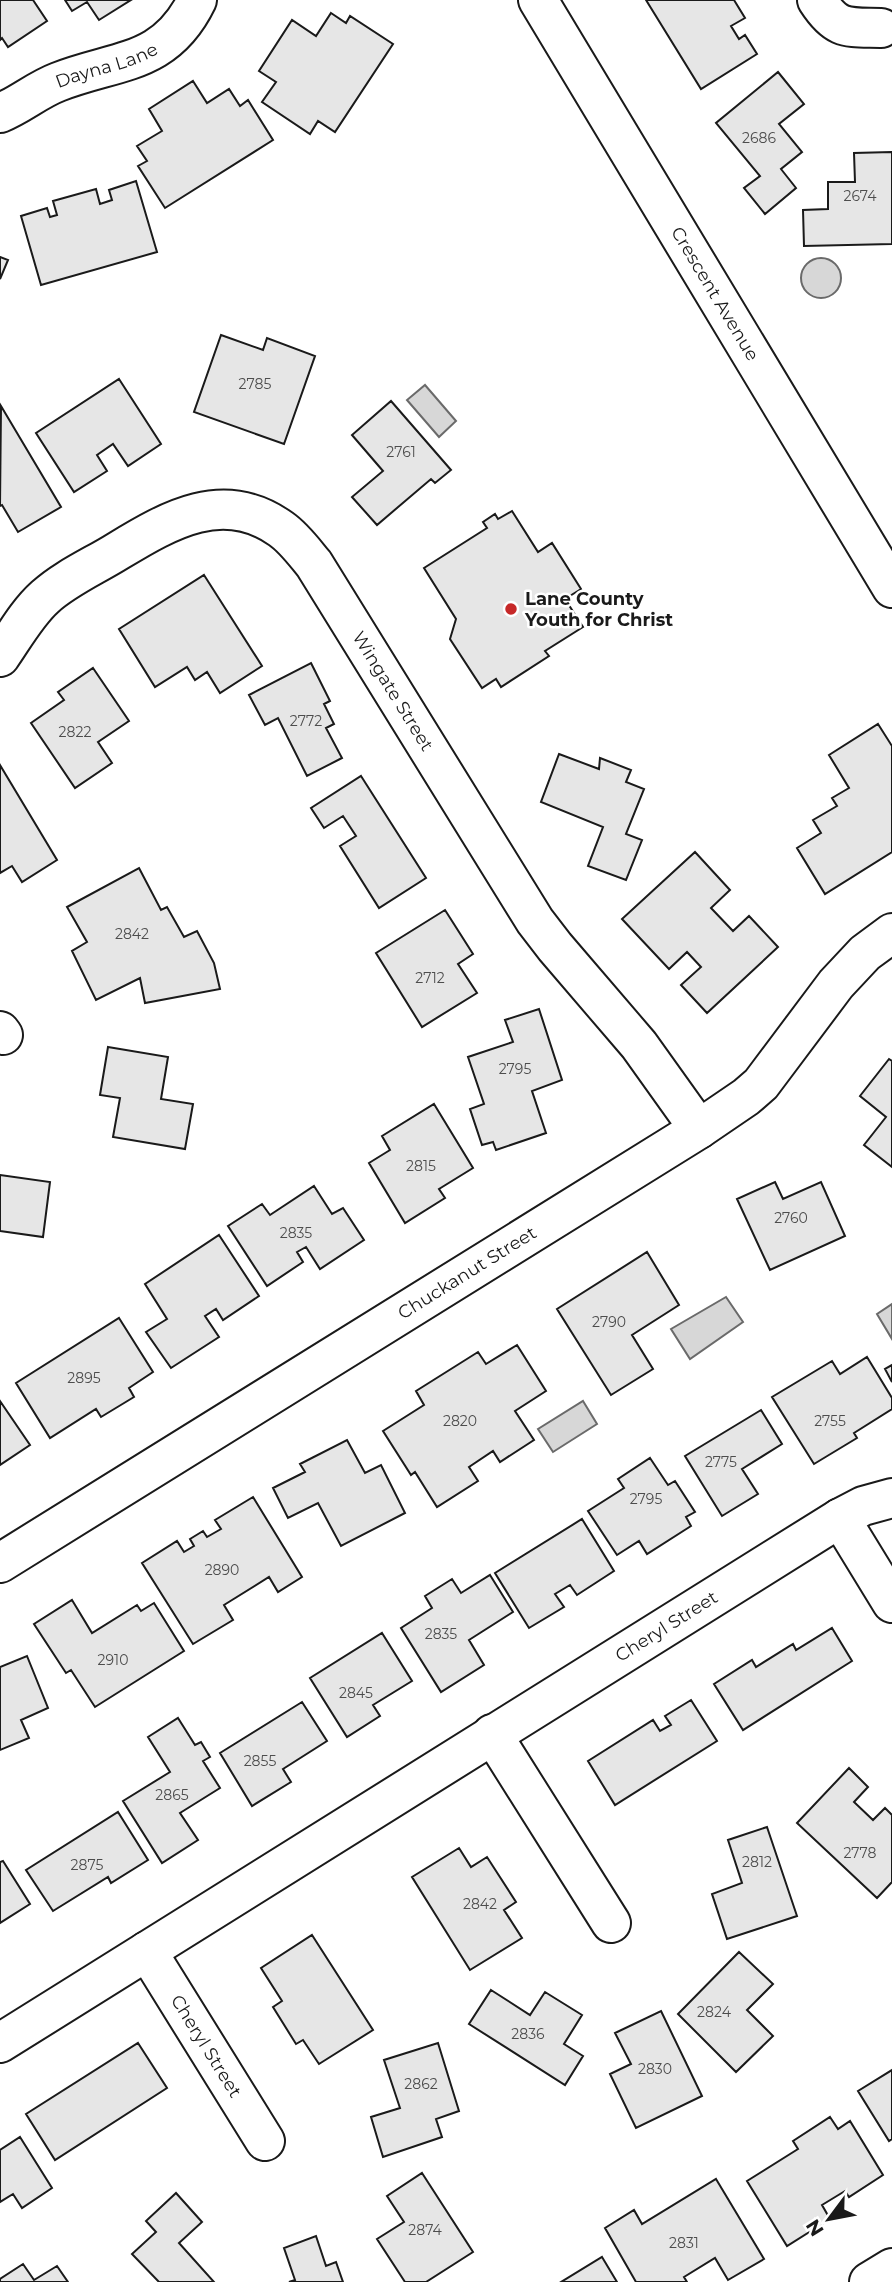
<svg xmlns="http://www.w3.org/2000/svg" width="892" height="2282" font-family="Montserrat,sans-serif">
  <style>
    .water { fill: #d7d7d7; stroke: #6a6a6a; stroke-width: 2 }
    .building { fill: #e6e6e6; stroke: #1a1a1a; stroke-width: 2 }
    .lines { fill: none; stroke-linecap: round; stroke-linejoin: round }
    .minor-casing { stroke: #1a1a1a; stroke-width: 42 }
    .minor { stroke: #fff; stroke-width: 38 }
    .poi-dot { fill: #c62828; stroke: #fff; stroke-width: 2.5 }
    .labels { text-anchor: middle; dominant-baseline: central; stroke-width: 5; stroke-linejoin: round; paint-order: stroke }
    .number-label { font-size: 14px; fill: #4d4d4d }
    .street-label { font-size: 18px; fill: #1a1a1a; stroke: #fff }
    .poi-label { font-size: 18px; font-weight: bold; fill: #1a1a1a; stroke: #fff; text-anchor: start }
  </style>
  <rect width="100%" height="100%" fill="#fff"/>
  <!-- water -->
  <path class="water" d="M801 278a20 20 0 1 1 40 0a20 20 0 1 1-40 0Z
    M425 385 456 421 439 437 407 400Z
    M726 1297 743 1322 690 1359 671 1329Z
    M892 1304V1339L877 1314Z
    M583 1401 597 1424 553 1452 538 1429Z"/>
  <!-- building -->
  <path class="building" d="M0 0H33L47 21 8 47 2 38 0 40Z
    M65 0H131L99 20 87 2 72 11Z
    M646 0H734L745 18 731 26 739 39 745 35 757 54 701 89Z
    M331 13 346 23 350 16 393 44 335 132 318 121 310 134 262 102 276 82 259 71 292 20 316 36Z
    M778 72 804 104 779 124 802 152 781 169 796 188 765 214 744 188 760 176 716 123Z
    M193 81 207 103 229 89 240 106 248 100 273 140 165 208 138 166 147 161 137 146 162 131 149 109Z
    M892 152V244L804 246 803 210 828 209V182H855L854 153Z
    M136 181 157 252 41 285 21 216 47 208 50 217 57 215 53 201 96 189 100 204 112 200 109 190Z
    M0 257 8 260 0 279Z
    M221 335 263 350 267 338 315 356 284 444 194 412Z
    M119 379 161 444 128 466 113 444 97 455 107 471 74 492 36 433Z
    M391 401 451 470 435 483 431 479 377 525 352 497 383 471 352 435Z
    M1 406 61 507 18 532 2 505 0 506Z
    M512 511 538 552 552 543 581 589 565 599 583 627 545 651 549 656 501 687 496 679 482 688 450 639 456 619 424 568 487 528 483 522 495 514 498 519Z
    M204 575 262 666 220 693 207 672 195 680 187 667 155 687 119 629Z
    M311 663 330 701 324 704 334 724 326 728 342 758 307 776 278 718 265 725 249 695Z
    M93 668 129 721 98 742 112 763 75 788 31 723 64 700 58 692Z
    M878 724 892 746V852L825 894 797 848 821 833 813 820 837 806 832 798 849 788 829 755Z
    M559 754 599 769 600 758 631 770 626 782 644 789 626 834 642 840 626 880 588 866 603 827 541 802Z
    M0 765 57 860 22 882 12 866 0 873Z
    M361 776 426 878 379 908 340 846 356 836 343 816 324 828 311 808Z
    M695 852 730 890 711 908 733 931 749 916 778 947 707 1013 681 985 701 967 687 952 669 969 622 919Z
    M139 868 161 910 167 907 184 937 197 931 214 963 220 989 145 1003 140 978 96 1000 72 951 87 942 67 907Z
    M445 910 473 954 458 964 477 993 422 1027 376 953Z
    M539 1009 562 1080 532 1091 546 1133 496 1150 493 1142 482 1145 470 1109 484 1104 468 1057 513 1042 505 1020Z
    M108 1047 168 1057 161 1099 193 1104 185 1149 113 1137 120 1098 100 1095Z
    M889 1059 892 1061V1167L864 1145 886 1117 860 1096Z
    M434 1104 473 1168 439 1189 445 1198 405 1223 369 1163 390 1150 382 1136Z
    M0 1175 50 1182 43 1237 0 1231Z
    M775 1182 783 1199 821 1182 845 1236 770 1270 737 1199Z
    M314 1186 332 1214 343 1208 364 1240 320 1269 306 1247 297 1252 303 1262 267 1286 228 1226 262 1204 270 1215Z
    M219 1235 259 1296 223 1320 216 1309 205 1316 219 1337 171 1368 146 1332 167 1319 145 1284Z
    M647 1252 679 1305 632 1335 653 1369 611 1395 557 1309Z
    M119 1318 153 1372 129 1388 134 1397 101 1417 96 1409 50 1438 16 1383Z
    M517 1345 546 1391 515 1411 534 1440 500 1462 493 1451 469 1467 478 1481 437 1507 415 1472 411 1475 383 1431 424 1405 416 1391 478 1352 486 1364Z
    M867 1357 892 1398V1409L854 1433 857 1438 814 1464 772 1397 832 1361 840 1374Z
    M892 1365V1382L885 1369Z
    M0 1401 30 1445 0 1465Z
    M761 1410 782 1444 742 1469 758 1494 722 1516 685 1456Z
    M347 1440 365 1473 381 1465 405 1513 341 1546 318 1503 288 1518 273 1488 305 1472 300 1464Z
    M650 1458 668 1485 675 1481 695 1512 686 1517 691 1526 647 1554 639 1541 617 1555 588 1511 624 1488 618 1479Z
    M253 1497 302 1577 278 1592 269 1577 224 1605 233 1620 193 1644 142 1563 177 1541 184 1552 194 1546 190 1539 203 1531 207 1537 221 1529 215 1520Z
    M582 1519 614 1571 577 1595 570 1585 555 1594 564 1607 529 1628 495 1573Z
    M490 1575 513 1612 469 1640 484 1665 441 1692 401 1628 432 1608 425 1596 452 1579 461 1593Z
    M72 1600 92 1633 137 1605 141 1611 154 1603 184 1651 95 1707 71 1670 66 1673 34 1624Z
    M832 1628 852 1661 743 1730 714 1684 752 1660 756 1667 793 1644 796 1650Z
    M382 1633 412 1681 373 1705 380 1716 347 1737 310 1678Z
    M27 1656 48 1708 21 1720 29 1738 0 1750V1667Z
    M691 1700 717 1741 615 1805 588 1761 653 1720 660 1731 671 1725 665 1716Z
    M302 1702 327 1741 283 1769 291 1782 252 1806 220 1753Z
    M178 1718 195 1745 201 1742 210 1757 203 1761 220 1788 180 1813 198 1840 162 1863 123 1801 170 1772 148 1737Z
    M849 1768 868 1787 854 1802 873 1820 885 1808 892 1815V1882L877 1898 797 1823Z
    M118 1812 148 1860 111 1883 108 1877 53 1911 26 1870Z
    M767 1827 797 1916 727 1939 712 1894 742 1883 728 1840Z
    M459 1848 471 1867 487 1857 516 1902 504 1910 522 1938 470 1970 412 1877Z
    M3 1861 30 1904 0 1923V1862Z
    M312 1935 373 2030 319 2064 303 2040 296 2044 273 2007 282 2001 261 1968Z
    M739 1952 773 1984 747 2010 773 2036 736 2072 678 2014Z
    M491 1990 530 2015 545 1992 582 2015 564 2044 583 2056 565 2085 469 2024Z
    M661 2011 702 2096 636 2128 610 2074 631 2064 615 2033Z
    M138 2043 167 2088 55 2160 26 2114Z
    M438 2043 459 2111 436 2119 442 2137 383 2157 371 2117 400 2108 384 2060Z
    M892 2070V2139L889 2141 858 2091Z
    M830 2117 838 2129 850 2121 883 2175 849 2197 845 2191 822 2205 830 2219 787 2246 747 2181 798 2149 793 2141Z
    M20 2137 52 2188 22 2208 13 2194 0 2202V2150Z
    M422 2173 473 2252 426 2282H405L377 2239 404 2222 387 2196Z
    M716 2179 764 2259 728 2280 715 2258 684 2277 687 2282H636L605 2228 634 2210 642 2224Z
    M176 2193 202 2222 179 2243 214 2282H159L132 2254 156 2232 146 2221Z
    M316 2236 326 2266 336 2262 343 2282H289L295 2280 284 2248Z
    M602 2257 617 2282H561Z
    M23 2264 34 2280 57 2266 68 2282H0V2279Z"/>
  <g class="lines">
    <!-- minor casing -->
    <g class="minor-casing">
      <g id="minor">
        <path id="s1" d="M538 0 892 588"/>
        <path d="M817 0C837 31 847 27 881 28"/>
        <path id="s2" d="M0 113C20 105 37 90 58 82 116 59 165 66 197 0"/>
        <path id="s3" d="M0 657C14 637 27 613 45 597 66 578 94 566 118 551 169 520 224 488 281 529 294 538 304 552 314 564L535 921 555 947 639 1045 699 1129"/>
        <path d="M0 1031 3 1035"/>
        <path d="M840 1518 892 1603"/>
        <path id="s4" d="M0 1563 699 1129 746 1097 761 1084 836 984 865 953 892 933"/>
        <path d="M492 1734 611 1923"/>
        <path id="s5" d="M147 1951 265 2141"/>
        <path id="s6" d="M0 2043 840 1518 863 1506 892 1498"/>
        <path d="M869 2282 892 2268"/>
      </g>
    </g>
    <!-- minor -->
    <use href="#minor" class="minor"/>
  </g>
  <!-- markers -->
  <circle class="poi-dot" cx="511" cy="609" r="7"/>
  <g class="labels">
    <!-- number labels -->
    <g class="number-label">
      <text x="759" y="138">2686</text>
      <text x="860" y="196">2674</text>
      <text x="255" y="384">2785</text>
      <text x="401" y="452">2761</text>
      <text x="306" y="721">2772</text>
      <text x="75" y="732">2822</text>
      <text x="132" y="934">2842</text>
      <text x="430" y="978">2712</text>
      <text x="515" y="1069">2795</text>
      <text x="421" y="1166">2815</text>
      <text x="791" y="1218">2760</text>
      <text x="296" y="1233">2835</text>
      <text x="609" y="1322">2790</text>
      <text x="84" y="1378">2895</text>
      <text x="460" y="1421">2820</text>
      <text x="830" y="1421">2755</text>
      <text x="721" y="1462">2775</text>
      <text x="646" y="1499">2795</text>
      <text x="222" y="1570">2890</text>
      <text x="441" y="1634">2835</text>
      <text x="113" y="1660">2910</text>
      <text x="356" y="1693">2845</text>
      <text x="260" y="1761">2855</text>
      <text x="172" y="1795">2865</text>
      <text x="860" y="1853">2778</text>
      <text x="757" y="1862">2812</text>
      <text x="87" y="1865">2875</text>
      <text x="480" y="1904">2842</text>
      <text x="714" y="2012">2824</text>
      <text x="528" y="2034">2836</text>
      <text x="655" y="2069">2830</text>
      <text x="421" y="2084">2862</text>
      <text x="425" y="2230">2874</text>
      <text x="684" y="2243">2831</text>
    </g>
    <!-- street labels -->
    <g class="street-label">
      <text stroke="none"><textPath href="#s2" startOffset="117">Dayna Lane</textPath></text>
      <text stroke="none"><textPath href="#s1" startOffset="343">Crescent Avenue</textPath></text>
      <text stroke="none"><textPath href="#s3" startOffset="536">Wingate Street</textPath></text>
      <text stroke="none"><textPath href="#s4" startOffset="550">Chuckanut Street</textPath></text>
      <text stroke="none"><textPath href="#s6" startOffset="786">Cheryl Street</textPath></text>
      <text stroke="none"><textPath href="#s5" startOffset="112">Cheryl Street</textPath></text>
    </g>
    <!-- poi labels -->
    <g class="poi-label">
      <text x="525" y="599">Lane County<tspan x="525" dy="21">Youth for Christ</tspan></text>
    </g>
  </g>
  <!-- north arrow -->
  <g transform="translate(829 2219) rotate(238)" stroke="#ffffff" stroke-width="5" paint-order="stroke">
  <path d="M0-5L12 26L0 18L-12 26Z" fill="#1a1a1a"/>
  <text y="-10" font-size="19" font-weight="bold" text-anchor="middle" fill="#1a1a1a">N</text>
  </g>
</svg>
